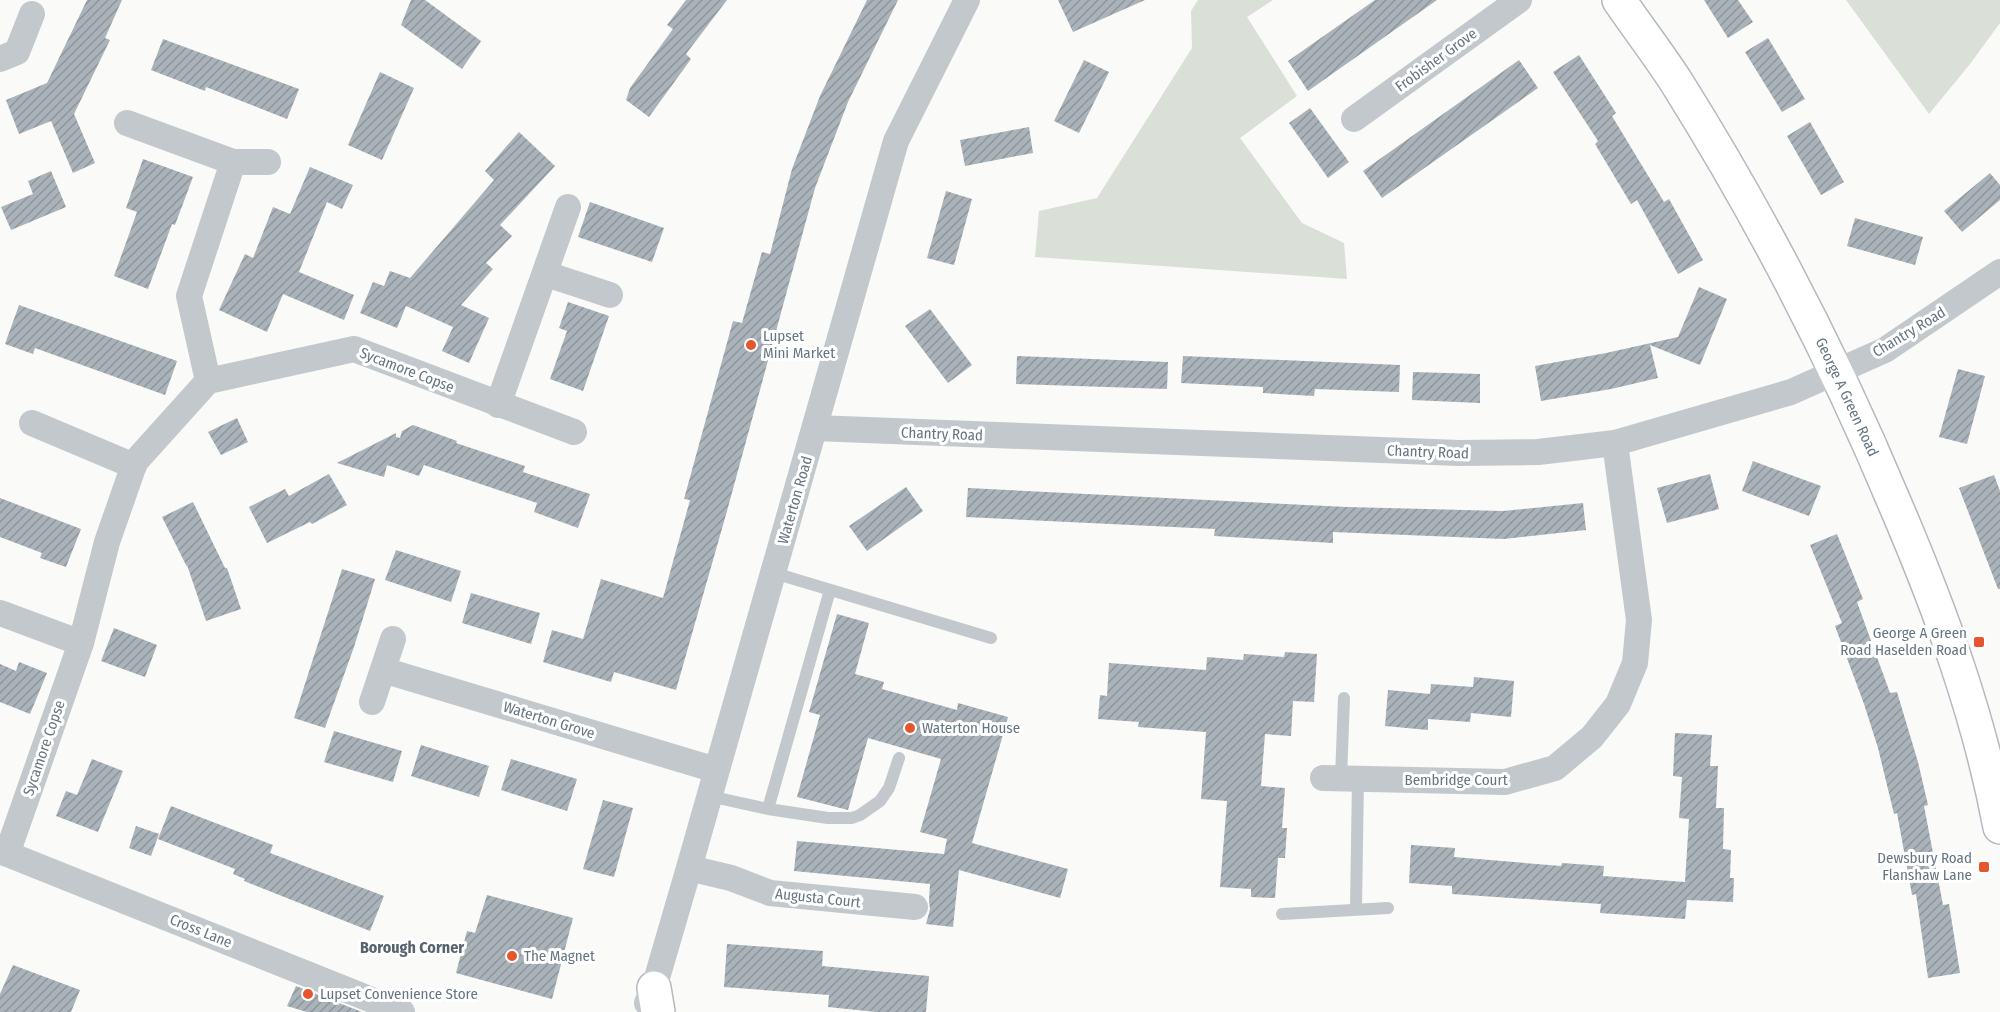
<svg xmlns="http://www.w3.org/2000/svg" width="2000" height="1012" font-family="'Fira Sans Condensed',sans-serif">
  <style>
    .green { fill: #dadfd7 }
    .building { fill: url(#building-hatch) }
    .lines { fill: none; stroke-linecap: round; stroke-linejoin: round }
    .secondary-casing { stroke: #b3babf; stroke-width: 36 }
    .trunk-casing { stroke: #b4b9bd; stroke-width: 36 }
    .service { stroke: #c3c8cc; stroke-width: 12 }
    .minor { stroke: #c3c8cc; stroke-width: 26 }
    .secondary { stroke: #fff; stroke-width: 33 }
    .trunk { stroke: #fff; stroke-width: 33 }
    .poi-dot { fill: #e4572e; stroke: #fff; stroke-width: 2 }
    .labels { text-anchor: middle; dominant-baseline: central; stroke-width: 6; stroke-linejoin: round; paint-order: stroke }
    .street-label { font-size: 15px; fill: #657683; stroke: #fff }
    .poi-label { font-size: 15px; fill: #657683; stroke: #fff; text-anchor: start }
    .neighbourhood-label { font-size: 16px; font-weight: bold; fill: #57646e; stroke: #fff }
  </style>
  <defs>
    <pattern id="building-hatch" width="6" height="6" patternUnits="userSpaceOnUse" patternTransform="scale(1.5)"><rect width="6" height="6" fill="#aab3b9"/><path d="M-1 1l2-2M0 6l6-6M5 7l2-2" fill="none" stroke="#8e969c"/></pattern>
  </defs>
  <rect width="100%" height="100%" fill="#fafaf8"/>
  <!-- green -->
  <path class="green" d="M1198 0H1273L1247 17 1297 96 1240 138 1302 223 1344 243 1347 279 1035 257 1039 211 1097 198 1192 48 1191 11Z
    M1846 0H2000V23L1970 64 1929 114Z"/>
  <!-- building -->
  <path class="building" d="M87 0H122L105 38 110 40 74 114 95 163 73 173 51 121 19 134 6 100 47 83Z
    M411 0H425L481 41 462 69 401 25Z
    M686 0H727L686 54 691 59 649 117 626 100 630 88 673 29 667 25Z
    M867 0H898L848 102 815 188 727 511 676 690 614 672 611 682 543 662 552 630 583 639 601 579 663 598 690 500 684 499 733 321 742 323 762 252 770 254 792 169 820 96Z
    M1058 0H1145L1073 32Z
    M1375 0H1437L1308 91 1288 61Z
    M1704 0H1738L1753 22 1728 38Z
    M1768 38 1805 99 1782 112 1745 52Z
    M163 39 299 89 287 119 206 87 205 91 151 70Z
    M1579 55 1616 113 1612 116 1664 202 1669 199 1703 260 1678 274 1637 200 1631 204 1595 144 1598 141 1553 72Z
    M1084 60 1109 72 1079 133 1054 121Z
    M1519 60 1538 88 1382 198 1363 171Z
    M380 72 414 88 382 160 348 145Z
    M1310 108 1349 162 1328 178 1289 123Z
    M1810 122 1844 182 1821 195 1787 136Z
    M1029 127 1033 153 965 166 960 140Z
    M519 132 555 166 500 225 512 236 486 263 493 269 461 305 489 318 469 363 442 351 453 327 406 306 397 328 360 313 373 282 384 286 390 271 410 278 494 180 485 171Z
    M143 159 193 177 175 225 172 224 148 289 114 276 137 212 126 208Z
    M310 167 353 185 342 209 327 202 299 272 354 295 344 320 283 294 267 332 219 310 245 254 253 258 273 207 290 214Z
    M51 171 66 207 11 230 1 207 33 194 28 181Z
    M1990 173 2000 185V200L1962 232 1944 211Z
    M946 191 972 199 954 265 927 258Z
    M590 202 664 228 652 262 578 237Z
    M1855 218 1923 237 1915 265 1847 246Z
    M1699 287 1727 299 1700 365 1650 345 1658 378 1611 389 1541 401 1535 366 1606 353 1678 337Z
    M568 302 609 316 583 391 550 379 567 331 559 328Z
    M19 305 177 361 165 395 35 348 33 354 5 344Z
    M930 309 972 365 948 383 905 326Z
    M1017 356 1168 362 1167 389 1016 384Z
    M1183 356 1400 365 1399 392 1315 389 1314 396 1263 393V387L1181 383Z
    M1958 369 1985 376 1967 444 1939 437Z
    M1413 372 1480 374V403L1412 400Z
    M237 418 248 442 221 455 208 432Z
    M413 425 457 441 456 443 525 466 523 472 590 494 578 528 534 512 537 503 424 465 419 476 387 465 384 477 337 463 396 433V437L400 438 402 431Z
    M1753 461 1821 486 1809 516 1742 491Z
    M329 474 347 505 312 524 310 522 267 543 249 507 285 489 289 496Z
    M1710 474 1719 509 1667 523 1657 488Z
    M1994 475 2000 491V589H1998L1959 488Z
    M906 487 923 511 867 551 849 526Z
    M968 488 1347 507 1503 511 1583 503 1586 530 1504 539 1333 532V543L1214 536 1215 529 966 517Z
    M0 498 81 529 66 567 40 558 42 553 0 537Z
    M193 502 225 568H227L241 609 206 621 187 565V567L162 517Z
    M1837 534 1863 599 1857 602 1890 693 1897 692 1918 762 1928 805 1924 806 1943 905 1949 904 1960 973 1928 978 1916 894 1912 895 1897 813 1894 814 1878 748 1864 704 1835 626 1842 623 1810 545Z
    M396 550 461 571 451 602 385 580Z
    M342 569 375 579 354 647 325 728 294 718Z
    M471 593 540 613 531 644 462 623Z
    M837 614 869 623 855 674 884 682 882 689 957 710 958 703 1008 717 972 843 1068 869 1060 898 959 870 953 927 926 924 930 909 929 901 930 884 794 871 797 841 944 854 947 839 920 832 941 759 868 738 848 810 797 797 820 715 809 712Z
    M114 628 157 645 145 677 101 661Z
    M1285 652 1317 654 1314 702 1293 701 1291 736 1265 734 1261 786 1285 788 1282 828H1287L1285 858H1278L1275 898 1251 897V889L1220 887 1227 801 1201 799 1206 732 1138 727 1139 722 1098 719 1100 695 1107 696 1109 663 1206 670 1207 657 1243 660 1244 654 1284 657Z
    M19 662 47 673 30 714 0 702V664L16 671Z
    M1474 677 1514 681 1511 717 1471 713 1470 722 1428 719V730L1385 726 1388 690 1430 694 1431 684 1473 687Z
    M334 731 402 751 393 782 324 762Z
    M1675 733 1712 735 1710 766H1718L1716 808H1724L1723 849 1731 850 1730 878H1734L1733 902 1687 900 1685 919 1600 913 1601 904 1452 894V886L1409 883 1411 845 1455 848 1454 857 1561 866 1562 863 1604 866 1603 876 1685 882 1689 819 1679 818 1682 777 1673 776Z
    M421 745 489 766 479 797 411 776Z
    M92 759 123 771 98 832 56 816 66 791 77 795Z
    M511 759 577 779 567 811 501 790Z
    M603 800 633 808 614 877 583 869Z
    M171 806 273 845 270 853 384 896 370 931 244 881 245 879 233 874 235 869 158 839Z
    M136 826 159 834 151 856 129 848Z
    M487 895 573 918 552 999 456 973 467 931 475 933Z
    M727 944 823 951 822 966 929 976 926 1012H876L828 1007 829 995 724 987Z
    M13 965 80 990 71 1012H0V994Z
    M296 986 362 1012H307L287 1006Z"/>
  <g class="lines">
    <!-- secondary casing -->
    <g class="secondary-casing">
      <path id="secondary" d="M1619 0C1638 28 1659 55 1677 83 1761 217 1834 358 1895 504 1940 609 1979 715 2000 827"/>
    </g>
    <!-- trunk casing -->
    <g class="trunk-casing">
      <path id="trunk" d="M654 988 658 1012"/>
    </g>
    <!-- service -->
    <path class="service" d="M774 573 991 638
      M1341 778 1344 698
      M709 796 768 809 828 818H852L860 815 880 801 889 788 899 758
      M768 809 830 590
      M1356 908 1358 779
      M1282 914 1388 908"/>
    <!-- minor -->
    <path class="minor" d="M0 59 17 52 32 14
      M1354 119 1519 0
      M127 123 233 162 189 296 208 381
      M233 162H268
      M546 274 610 295
      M498 405 568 207
      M32 423 134 466
      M815 428 1459 453 1538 452 1615 443 1791 392 1885 350 2000 272
      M0 613 81 643
      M383 670 716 770
      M372 702 393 639
      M1323 778 1505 782 1555 768 1592 737 1618 704 1635 663 1639 620 1615 443
      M0 851 402 1012
      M7 854 81 643 107 542 135 462 208 381 354 349 574 432
      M689 868 731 878 770 893 915 907
      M647 1003 654 988 689 868 896 141 967 0"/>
    <!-- secondary -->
    <use href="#secondary" class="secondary"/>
    <!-- trunk -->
    <use href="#trunk" class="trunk"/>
  </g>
  <!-- markers -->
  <g class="poi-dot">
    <circle cx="751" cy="345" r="6"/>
    <rect x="1973" y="636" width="12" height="12" rx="3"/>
    <circle cx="910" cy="728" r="6"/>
    <rect x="1978" y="861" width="12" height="12" rx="3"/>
    <circle cx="512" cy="956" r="6"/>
    <circle cx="308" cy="994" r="6"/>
  </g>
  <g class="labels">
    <!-- street labels -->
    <g class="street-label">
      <text transform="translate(1436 60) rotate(-36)">Frobisher Grove</text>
      <text transform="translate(1909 332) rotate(-31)">Chantry Road</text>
      <text transform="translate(407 370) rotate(21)">Sycamore Copse</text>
      <text transform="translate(1847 397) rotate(65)">George A Green Road</text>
      <text transform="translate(942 434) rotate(2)">Chantry Road</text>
      <text transform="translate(1428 452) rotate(2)">Chantry Road</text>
      <text transform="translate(795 500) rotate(-74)">Waterton Road</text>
      <text transform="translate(549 720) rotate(17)">Waterton Grove</text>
      <text transform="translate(44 748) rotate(-71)">Sycamore Copse</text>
      <text x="1456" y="780">Bembridge Court</text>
      <text transform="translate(818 898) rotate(6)">Augusta Court</text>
      <text transform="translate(201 931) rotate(22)">Cross Lane</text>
    </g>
    <!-- poi labels -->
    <g class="poi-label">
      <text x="763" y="336">Lupset<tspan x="763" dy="17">Mini Market</tspan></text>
      <text x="1967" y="633" text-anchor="end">George A Green<tspan x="1967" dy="17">Road Haselden Road</tspan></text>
      <text x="922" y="728">Waterton House</text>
      <text x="1972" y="858" text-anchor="end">Dewsbury Road<tspan x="1972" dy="17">Flanshaw Lane</tspan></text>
      <text x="524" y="956">The Magnet</text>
      <text x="320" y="994">Lupset Convenience Store</text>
    </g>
    <!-- neighbourhood labels -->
    <g class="neighbourhood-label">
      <text x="412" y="947">Borough Corner</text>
    </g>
  </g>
</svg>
